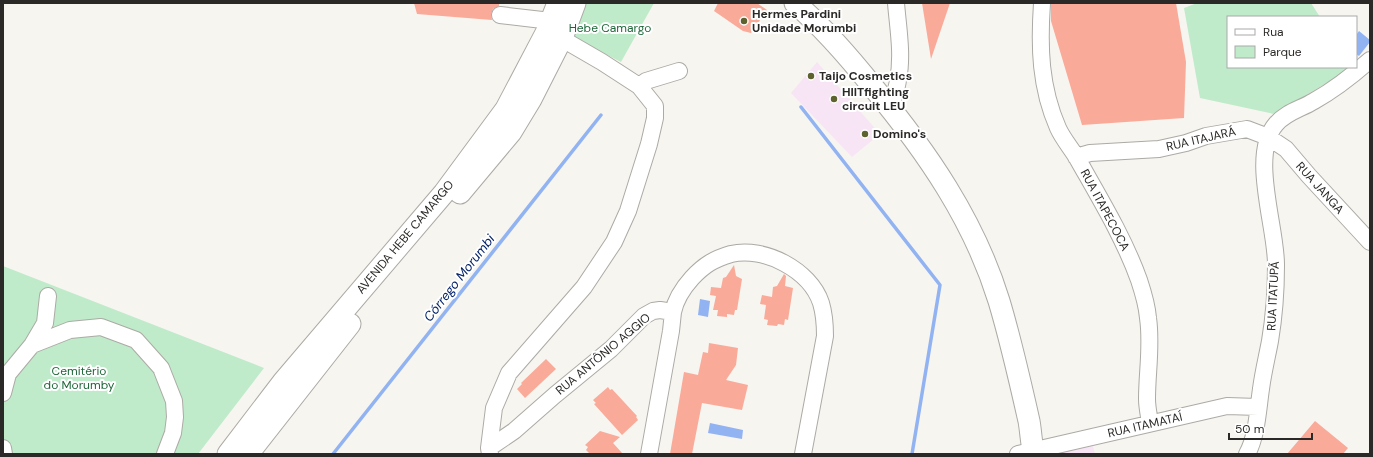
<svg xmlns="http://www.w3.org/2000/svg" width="1373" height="457" font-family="'DM Sans',sans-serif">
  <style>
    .commercial { fill: #f7e5f5 }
    .green { fill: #bfebca }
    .water { fill: #92b3f2 }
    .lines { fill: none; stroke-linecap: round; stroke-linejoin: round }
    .stream { stroke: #92b3f2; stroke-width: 3.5 }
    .building { fill: #f9aa99 }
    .minor-casing { stroke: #acaaa5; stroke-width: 18 }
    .major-casing { stroke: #acaaa5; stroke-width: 23 }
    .minor { stroke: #fff; stroke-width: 16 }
    .major { stroke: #fff; stroke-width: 21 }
    .poi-dot { fill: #5e622f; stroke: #fff; stroke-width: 1.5 }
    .labels { text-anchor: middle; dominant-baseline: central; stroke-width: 4; stroke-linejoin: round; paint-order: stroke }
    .poi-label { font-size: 12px; font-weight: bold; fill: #2a2927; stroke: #fff; text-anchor: start }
    .park-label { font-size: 12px; fill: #1f673a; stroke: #fff }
    .street-label { font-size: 12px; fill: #2a2927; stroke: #fff }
    .water-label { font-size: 13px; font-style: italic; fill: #042269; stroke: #fff }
  </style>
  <rect width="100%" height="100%" fill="#f7f5f0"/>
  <!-- commercial -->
  <path class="commercial" d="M817 62 880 134 852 157 791 93Z
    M1091 439 1095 454H1039Z"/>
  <!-- green -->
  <path class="green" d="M586 3H654L621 62 570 36Z
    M1197 3H1311L1320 17H1228V67H1351L1352 68 1274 114 1200 98 1184 8Z
    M3 266 264 368 198 454H3Z"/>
  <!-- water -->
  <path class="water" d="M1359 31 1370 40V42L1359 56 1356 54V35Z
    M700 299 710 301 708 317 698 315Z
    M710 423 743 430 742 439 708 433Z"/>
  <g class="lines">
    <!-- stream -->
    <path class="stream" d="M801 107 940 285 912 454
      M333 454 601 115"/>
  </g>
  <!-- building -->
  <path class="building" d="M414 3H499V6L493 9 491 14 492 20 417 14Z
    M718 3H757L767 10 751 33 743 31 714 11Z
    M922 3H950L931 59Z
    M1051 3H1176L1186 62 1184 118 1082 125 1051 21Z
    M734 265 736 276 742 279 737 310H735L734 315 727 314V317L717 316 718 310H713L716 296 710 295 711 287 721 288 723 278 726 277Z
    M784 274 786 276 785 286 793 288 788 320 785 319 784 325 778 324 777 326 767 325 768 320 764 319 766 305 760 304 762 295 772 297 773 287 777 286Z
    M709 343 738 348 736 365 726 380 748 385 742 410 702 403 692 454H670L684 372 698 375 703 352 708 353Z
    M546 359 556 369 525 398 517 389 522 384 521 383Z
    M608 387 610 390 612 389 637 416 636 417 638 420 622 435 594 404 596 403 593 400Z
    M1315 421 1348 448 1343 454H1287Z
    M600 431 620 437 613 443 623 454H590L586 450 588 447 585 445Z"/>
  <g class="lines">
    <!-- minor casing -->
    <g class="minor-casing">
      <path id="minor" d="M1042 3C1039 47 1040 87 1058 128 1063 139 1071 148 1077 158 1099 197 1124 238 1139 280 1143 292 1147 305 1148 318 1152 345 1147 372 1147 399 1147 407 1149 416 1150 423
        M500 15 551 21
        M552 33 602 62 639 86 646 81 679 71
        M891 107C893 98 897 89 898 80 903 55 898 28 896 3
        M1076 157 1090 153 1159 149 1186 143 1206 136 1247 129 1268 137 1286 149 1309 176 1370 242
        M32 345 70 330 101 327 136 340 161 368 174 401 175 417 173 433 165 454
        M3 393 8 374 32 345 45 323 48 296
        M3 448 4 454
        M489 448 514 431 555 395 611 349 644 316 653 311 660 310 673 312C676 298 683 288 692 278 704 265 714 259 731 254 764 246 810 270 821 303 824 313 825 325 825 336L803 454
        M490 454 489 448 494 408 509 373 584 287 614 242 628 211 649 144 655 118V106L639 86
        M649 454 671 331 673 312
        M1018 454 1227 406 1258 407
        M1247 454C1257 436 1258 409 1261 389 1263 373 1267 357 1270 341 1274 317 1276 291 1276 266 1277 229 1249 155 1276 124 1286 112 1301 109 1314 101 1334 90 1353 75 1370 60"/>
    </g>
    <!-- major casing -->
    <g class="major-casing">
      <path id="major" d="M795 3C824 28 849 57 873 87 927 152 974 220 999 301 1011 341 1020 381 1029 421 1031 432 1031 443 1034 454
        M460 193 511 132 531 99 562 38 575 3
        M228 454 283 382 444 193 506 109 547 31 558 3
        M248 454 350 324"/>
    </g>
    <!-- minor -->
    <use href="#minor" class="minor"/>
    <!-- major -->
    <use href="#major" class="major"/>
  </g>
  <!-- markers -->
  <g class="poi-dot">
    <circle cx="744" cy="21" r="4"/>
    <circle cx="811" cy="76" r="4"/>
    <circle cx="834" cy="99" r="4"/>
    <circle cx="865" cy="134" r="4"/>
  </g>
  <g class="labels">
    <!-- poi labels -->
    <g class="poi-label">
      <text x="752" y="14">Hermes Pardini<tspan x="752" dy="14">Unidade Morumbi</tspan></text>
      <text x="819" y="76">Taijo Cosmetics</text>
      <text x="842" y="92">HIITfighting<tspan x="842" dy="14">circuit LEU</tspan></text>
      <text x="873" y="134">Domino's</text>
    </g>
    <!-- park labels -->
    <g class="park-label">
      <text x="610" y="28">Hebe Camargo</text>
      <text x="79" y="371">Cemitério<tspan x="79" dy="14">do Morumby</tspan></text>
    </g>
    <!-- street labels -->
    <g class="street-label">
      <text transform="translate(1201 139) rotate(-13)">RUA ITAJARÁ</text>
      <text transform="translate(1320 188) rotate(48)">RUA JANGA</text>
      <text transform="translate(1105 210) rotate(62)">RUA ITAPECOCA</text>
      <text transform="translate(405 237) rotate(-50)">AVENIDA HEBE CAMARGO</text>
      <text transform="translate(1273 296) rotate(-87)">RUA ITATUPÃ</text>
      <text transform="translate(603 354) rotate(-40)">RUA ANTÔNIO AGGIO</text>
      <text transform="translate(1145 425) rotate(-13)">RUA ITAMATAÍ</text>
    </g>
    <!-- water labels -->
    <g class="water-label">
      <text transform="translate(459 278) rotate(-52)">Córrego Morumbi</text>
    </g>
  </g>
  <!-- border -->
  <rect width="1373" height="457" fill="none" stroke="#2a2927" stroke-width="8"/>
  <!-- legend -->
  <rect x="1227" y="16" width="130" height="52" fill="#ffffff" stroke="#aaa9a9"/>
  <rect x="1235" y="29" width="20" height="6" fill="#ffffff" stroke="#aaa9a9"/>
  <text x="1263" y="36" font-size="12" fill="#2a2927">Rua</text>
  <rect x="1235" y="46" width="20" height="12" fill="#bfebca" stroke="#aaa9a9"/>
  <text x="1263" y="56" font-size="12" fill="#2a2927">Parque</text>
  <!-- scale -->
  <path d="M1229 433v6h83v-6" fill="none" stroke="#2a2927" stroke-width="2"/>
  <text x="1235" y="433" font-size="12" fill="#2a2927" stroke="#ffffff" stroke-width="3" paint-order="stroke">50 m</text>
</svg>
